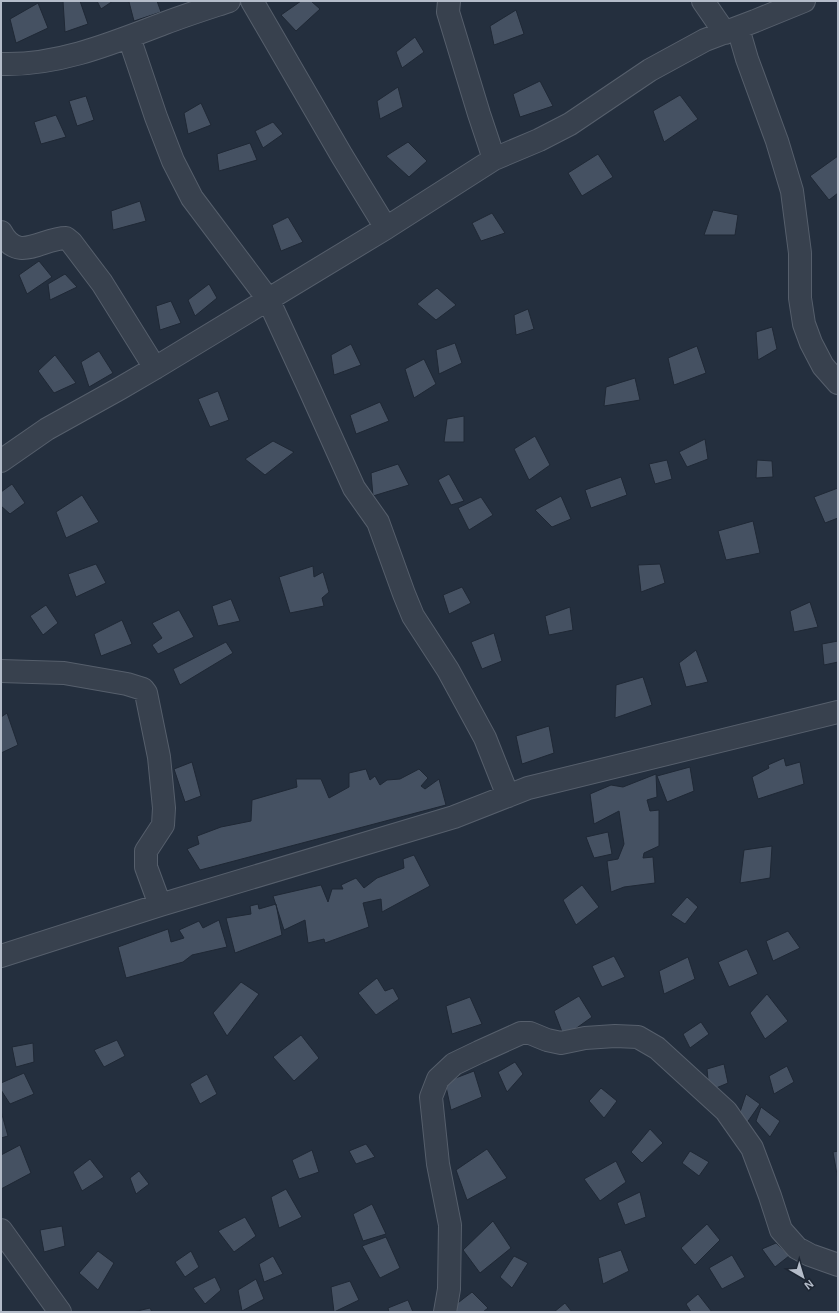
<svg xmlns="http://www.w3.org/2000/svg" width="839" height="1313" font-family="Helvetica,sans-serif">
  <style>
    .building { fill: #455162; stroke: #1f2835 }
    .lines { fill: none; stroke-linecap: round; stroke-linejoin: round }
    .minor-casing { stroke: #565f6c; stroke-width: 24 }
    .minor { stroke: #38414e; stroke-width: 22 }
  </style>
  <rect width="100%" height="100%" fill="#242f3e"/>
  <!-- building -->
  <path class="building" d="M63 1H80L88 24 65 32Z
    M97 1H113L101 9Z
    M131 1H157L161 12 134 21 129 2Z
    M301 1H311L320 9 296 31 281 15Z
    M38 3 48 28 16 43 10 19Z
    M516 10 524 34 494 45 490 26Z
    M415 37 424 52 402 68 396 52Z
    M540 81 553 106 520 117 513 94Z
    M398 87 403 107 380 119 377 101Z
    M680 95 698 119 664 142 653 111Z
    M86 96 94 120 77 126 69 101Z
    M201 103 211 125 188 134 184 113Z
    M56 115 66 137 41 144 34 122Z
    M273 122 283 134 263 148 255 131Z
    M408 142 427 161 409 177 386 156Z
    M250 143 257 160 219 171 217 154Z
    M598 154 613 177 582 196 568 173Z
    M838 156V193L829 200 810 176Z
    M140 201 146 221 113 230 111 211Z
    M713 210 738 215 735 235H704Z
    M492 213 505 233 481 241 472 223Z
    M288 217 303 242 281 251 272 225Z
    M39 261 52 277 27 294 19 275Z
    M65 274 77 287 50 300 48 284Z
    M209 284 217 298 195 316 188 300Z
    M437 288 456 305 436 320 417 304Z
    M171 301 181 323 160 330 156 306Z
    M528 309 534 329 516 335 514 315Z
    M772 327 777 349 758 360 756 332Z
    M455 343 462 363 439 374 436 350Z
    M351 344 361 365 334 375 331 355Z
    M697 346 706 373 674 385 668 358Z
    M99 351 113 373 89 387 81 362Z
    M55 355 76 383 54 393 38 371Z
    M424 359 436 384 414 398 405 369Z
    M635 378 640 400 604 406 606 387Z
    M218 391 229 420 210 427 198 399Z
    M380 402 389 421 356 434 350 415Z
    M464 416V442H444L447 419Z
    M535 436 550 465 529 480 514 449Z
    M705 439 708 459 687 467 679 452Z
    M273 441 294 452 265 475 245 459Z
    M667 460 672 479 655 484 649 464Z
    M757 460 772 461 773 477 756 478Z
    M398 464 409 485 373 496 371 473Z
    M449 474 464 501 451 505 438 480Z
    M621 477 627 495 591 508 585 490Z
    M12 484 25 503 10 514 1 506V492Z
    M838 488V518L825 523 814 497Z
    M82 495 99 522 66 538 56 512Z
    M561 496 571 519 552 527 535 510Z
    M481 497 493 515 469 530 458 508Z
    M753 521 760 553 726 560 718 531Z
    M96 564 106 583 76 597 68 574Z
    M660 564 665 583 641 592 638 565Z
    M313 566 314 577 323 572 329 592 322 598 324 606 290 613 279 577Z
    M462 587 471 603 449 614 443 595Z
    M231 599 240 621 218 626 212 606Z
    M810 602 818 627 794 632 790 611Z
    M46 605 58 623 43 635 30 616Z
    M570 607 573 630 549 635 545 616Z
    M179 610 194 637 158 654 152 645 162 638 152 623Z
    M122 620 132 644 101 656 94 634Z
    M494 633 502 661 482 669 471 642Z
    M838 641V662L824 665 822 644Z
    M226 642 233 653 180 685 173 669Z
    M696 650 708 682 686 687 679 663Z
    M643 677 652 705 615 718 616 685Z
    M7 713 18 745 1 753V717Z
    M549 726 554 753 522 764 516 736Z
    M784 758 786 766 800 762 804 784 758 799 752 777 769 768 768 765Z
    M192 762 201 796 185 802 174 769Z
    M690 767 694 791 667 802 657 776Z
    M366 769 370 780 375 776 380 785 387 780 400 779 419 769 428 778 421 786 425 789 439 779 446 805 200 870 187 849 199 844 197 836 221 827 251 821 252 800 297 787 296 779H321L329 798 349 787V773Z
    M656 774 657 797 647 800 650 811 659 810V846L644 853 643 858 653 857 655 883 624 887 611 892 607 861 618 859 624 844 619 811 594 824 590 794 611 785 623 787Z
    M608 832 612 854 594 858 586 837Z
    M772 846 770 878 740 883 744 850Z
    M414 855 430 886 382 912 381 899 363 903 369 927 325 943 324 939 308 943 305 920 284 930 273 896 321 885 328 902 332 889H343L341 885 356 878 364 888 377 878 404 868 403 859Z
    M582 885 599 907 576 925 563 900Z
    M687 897 698 907 685 924 671 915Z
    M258 904 259 909 276 904 282 935 235 953 226 918 251 914 250 906Z
    M219 920 227 947 192 955 183 962 126 978 118 947 168 929 171 942 184 938 179 930 199 921 203 928Z
    M788 931 800 948 773 961 766 941Z
    M747 949 758 974 729 987 718 962Z
    M614 956 625 977 602 987 592 966Z
    M688 957 695 979 664 994 659 971Z
    M377 978 385 991 393 988 399 999 376 1015 358 993Z
    M241 982 259 994 227 1036 213 1013Z
    M767 994 788 1021 765 1039 750 1013Z
    M579 996 592 1017 564 1037 554 1011Z
    M470 997 482 1024 452 1034 446 1006Z
    M701 1022 709 1034 690 1048 683 1034Z
    M301 1035 319 1058 294 1081 273 1057Z
    M117 1040 125 1056 104 1067 94 1050Z
    M33 1043 34 1062 16 1067 12 1047Z
    M515 1062 523 1074 507 1092 498 1072Z
    M724 1064 728 1083 709 1091 707 1069Z
    M787 1066 794 1082 774 1094 769 1076Z
    M474 1071 482 1097 451 1110 445 1082Z
    M24 1073 34 1094 10 1104 1 1090V1083Z
    M207 1074 217 1094 200 1104 190 1084Z
    M601 1088 617 1101 604 1118 589 1101Z
    M746 1094 760 1104 744 1127 738 1118Z
    M761 1107 780 1121 770 1137 756 1121Z
    M1 1111 8 1136 1 1138Z
    M650 1129 663 1143 642 1163 631 1152Z
    M366 1144 375 1157 356 1164 349 1151Z
    M20 1145 31 1173 1 1189V1155Z
    M487 1149 507 1178 467 1200 456 1170Z
    M312 1150 319 1172 299 1179 292 1160Z
    M690 1151 709 1162 699 1176 682 1163Z
    M838 1151V1180L833 1152Z
    M90 1159 104 1177 82 1191 73 1172Z
    M616 1161 626 1182 600 1201 584 1179Z
    M139 1171 149 1184 136 1194 130 1178Z
    M286 1189 302 1217 279 1228 271 1197Z
    M640 1192 646 1217 625 1225 617 1203Z
    M372 1204 386 1234 363 1241 353 1214Z
    M245 1217 256 1236 234 1252 218 1231Z
    M493 1221 511 1248 480 1273 463 1250Z
    M707 1224 720 1240 695 1265 681 1248Z
    M62 1226 65 1246 44 1252 40 1230Z
    M386 1237 400 1268 380 1278 362 1246Z
    M776 1243 789 1256 775 1267 762 1249Z
    M621 1250 629 1271 603 1284 598 1258Z
    M98 1251 114 1263 98 1290 79 1273Z
    M191 1251 199 1267 185 1277 175 1262Z
    M732 1255 745 1277 722 1289 709 1268Z
    M273 1256 283 1274 264 1282 259 1264Z
    M514 1256 528 1263 512 1288 500 1277Z
    M215 1277 221 1290 205 1304 193 1288Z
    M256 1279 264 1299 242 1311 238 1290Z
    M350 1281 359 1300 334 1312 331 1287Z
    M472 1292 488 1308 483 1312H452L450 1309Z
    M698 1294 712 1312H691L686 1304Z
    M408 1300 413 1312H389L388 1308Z
    M565 1303 572 1312H554Z
    M150 1308 152 1312H133Z"/>
  <g class="lines">
    <!-- minor casing -->
    <g class="minor-casing">
      <path id="minor" d="M252 1 342 156 386 228
        M703 1 725 33
        M738 28 747 59 777 141 792 191 800 253V298L804 324 811 343 823 366 838 383
        M129 37 156 117 173 161 192 198 268 299 309 388 354 488 378 522 404 594 413 616 448 670 485 738 508 796
        M1 64C58 66 113 43 165 23 186 15 208 8 229 1
        M494 159 539 140 570 124 650 70 705 40 755 21 804 1
        M1 232C18 264 42 238 66 238L71 242 102 283 155 368
        M1 461 47 429 119 389 155 368 386 228 494 159 479 114 448 12 449 1
        M1 671 64 673 127 684 143 689 146 693 159 757 164 808 163 825 146 851V867L160 905
        M1 956 160 905 454 817 528 788 838 712
        M1 1230 60 1312
        M445 1312 449 1289 450 1225 438 1164 431 1097 438 1079 454 1064 479 1052 521 1033H530L547 1040 561 1043 585 1038 615 1036 638 1037 657 1048 726 1111 752 1148 770 1196 781 1230 797 1248 810 1255 838 1265"/>
    </g>
    <!-- minor -->
    <use href="#minor" class="minor"/>
  </g>
  <!-- border -->
  <rect width="839" height="1313" fill="none" stroke="#b4bcc9" stroke-width="4"/>
  <!-- north arrow -->
  <g transform="translate(803 1277) rotate(142)" stroke="#1d2633" stroke-width="3" paint-order="stroke">
  <path d="M0-3L7 15L0 10L-7 15Z" fill="#b4bcc9"/>
  <text y="-6" font-size="11" font-weight="bold" text-anchor="middle" fill="#b4bcc9">N</text>
  </g>
</svg>
